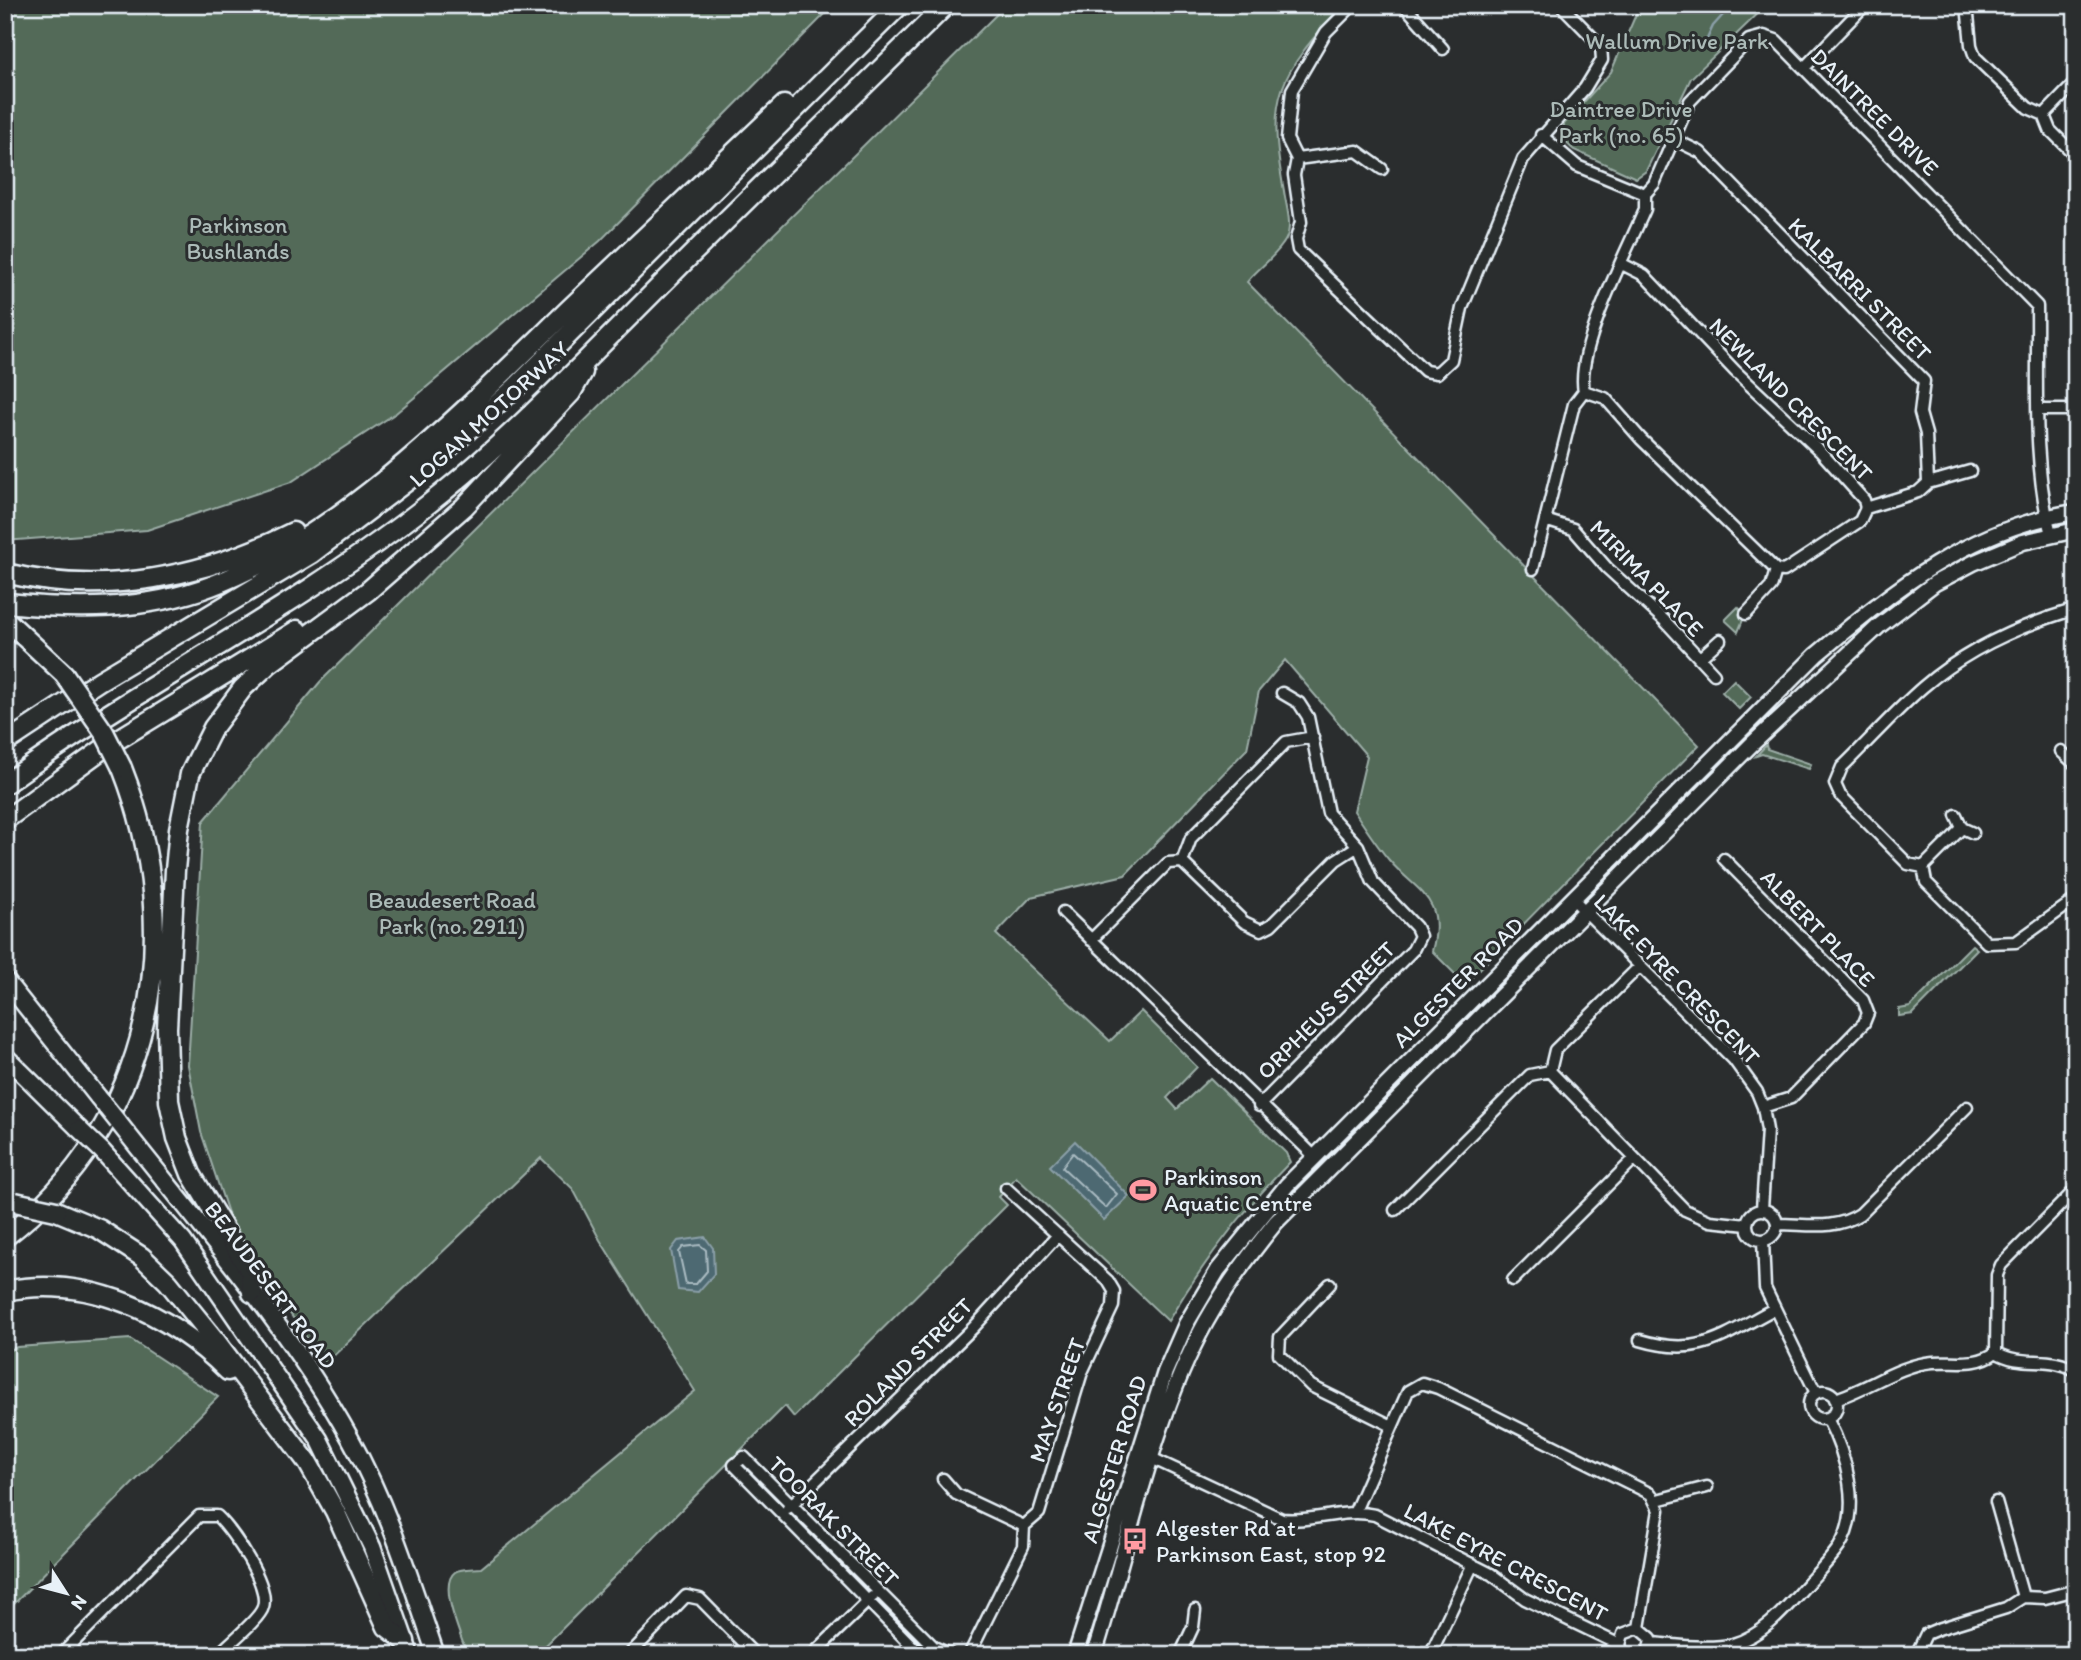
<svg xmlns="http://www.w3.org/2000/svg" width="2081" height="1660" font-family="Itim,sans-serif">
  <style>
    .green { fill: #526b59; stroke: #9daea8; stroke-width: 2 }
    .water { fill: #4d6972; stroke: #8b9fa8; stroke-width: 2 }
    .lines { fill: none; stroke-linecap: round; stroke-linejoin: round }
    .shore { stroke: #aabbc2; stroke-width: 2 }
    .stream { stroke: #8b9fa8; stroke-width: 2.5 }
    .minor-casing { stroke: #e8f1f8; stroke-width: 15 }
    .secondary-casing { stroke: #e8f1f8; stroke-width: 19 }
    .trunk-casing { stroke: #e8f1f8; stroke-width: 21 }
    .motorway-casing { stroke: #e8f1f8; stroke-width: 23 }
    .minor { stroke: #2a2d2e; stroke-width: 10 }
    .secondary { stroke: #2a2d2e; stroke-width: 14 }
    .trunk { stroke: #2a2d2e; stroke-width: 16 }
    .motorway { stroke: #2a2d2e; stroke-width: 18 }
    .trunk-bridge-casing { stroke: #e8f1f8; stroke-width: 21; stroke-linecap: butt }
    .motorway-bridge-casing { stroke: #e8f1f8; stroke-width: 23; stroke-linecap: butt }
    .trunk-bridge { stroke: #2a2d2e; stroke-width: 16 }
    .motorway-bridge { stroke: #2a2d2e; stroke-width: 18 }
    .labels { text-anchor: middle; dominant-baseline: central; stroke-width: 6; stroke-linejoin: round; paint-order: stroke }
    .park-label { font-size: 23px; fill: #acbbb8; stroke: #2a2d2e }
    .street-label { font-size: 23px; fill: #e8f1f8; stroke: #2a2d2e }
    .poi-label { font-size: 23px; fill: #e8f1f8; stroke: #2a2d2e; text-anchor: start }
  </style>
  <rect width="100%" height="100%" fill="#2a2d2e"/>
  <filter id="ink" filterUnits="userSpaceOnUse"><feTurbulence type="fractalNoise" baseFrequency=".0143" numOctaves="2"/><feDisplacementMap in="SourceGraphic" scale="14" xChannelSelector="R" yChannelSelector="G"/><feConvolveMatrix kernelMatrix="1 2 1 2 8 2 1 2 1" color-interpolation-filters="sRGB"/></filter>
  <g filter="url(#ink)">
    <!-- green -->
    <path class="green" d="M5 5H834L600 241 396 413 291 482 147 530 5 541Z
      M1006 5H1343C1278 76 1266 95 1284 191 1286 206 1293 225 1286 239 1278 255 1258 268 1247 282L1699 745 1465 984 1432 951C1447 897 1416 892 1389 860 1376 845 1365 827 1354 811L1367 756 1285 660 1259 691 1247 749 1125 875 1031 897 996 934 1110 1041 1141 1011 1197 1067 1167 1098 1177 1109 1210 1078 1286 1153 1290 1162C1242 1211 1203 1262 1168 1321L1016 1177 999 1197 1007 1205 794 1417 785 1406 536 1655H467C462 1637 437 1585 455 1572 461 1568 473 1569 481 1568L695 1391 600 1240 573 1189 541 1158 325 1364 235 1234 201 1132 188 1065 203 822 320 682Z
      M1640 5H1767L1691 78 1646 171 1636 178 1574 150C1564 142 1562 137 1564 124L1611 72Z
      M1738 607 1745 615 1738 632 1725 620Z
      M1734 680 1751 697 1739 709 1722 692Z
      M1766 745 1767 749 1811 764 1809 769 1762 754 1756 756Z
      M1972 945 1977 949 1913 1014 1899 1016V1009L1910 1007Z
      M130 1339 218 1397 5 1613V1352L17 1347Z"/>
    <!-- water -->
    <path class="water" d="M1075 1141 1129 1196 1104 1220 1050 1166Z
      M705 1237 713 1248 714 1274 698 1292 678 1290 671 1250 678 1241Z"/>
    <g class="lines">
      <!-- shore -->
      <path class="shore" d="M1073 1153 1117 1194 1106 1208 1062 1167Z
        M700 1245 706 1250 707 1271 696 1284H686L679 1252 683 1247Z"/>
      <!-- stream -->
      <path class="stream" d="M1707 39 1713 26 1732 5"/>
      <!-- minor casing -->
      <g class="minor-casing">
        <path id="minor" d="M1353 5 1326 32 1292 90 1287 139 1297 159 1294 175 1301 222 1296 239 1298 250 1425 371 1437 373 1451 360 1462 308 1523 159 1585 88 1602 60 1601 46 1561 5
          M1404 5 1443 49
          M1967 5 1971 45 1975 57 2028 108 2044 115 2050 130 2076 156
          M1804 68 1865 5
          M2044 115 2076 82
          M1541 135 1577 166 1645 194
          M1673 139 1700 152 1924 381 1920 413 1926 434 1928 483 1918 492 1866 508
          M1297 159 1357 151 1382 169
          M1584 391 1605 398 1641 439 1776 570 1784 571 1860 521 1866 508 1864 500 1820 451 1735 371 1644 275 1622 264
          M2038 410H2076
          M1928 483 1970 471
          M1545 520 1573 529 1607 568 1664 620 1714 674
          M1533 569 1574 404 1584 391C1575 350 1627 251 1645 209V194L1654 184 1690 101 1749 40 1764 36 1776 40 2037 306C2038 382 2032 460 2051 535
          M2076 609C2021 625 1967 649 1923 687 1894 712 1869 741 1842 767L1835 784 1840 795 1908 864 1923 867 1926 882 1987 943 2016 942 2076 899
          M1746 614 1771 587 1776 570
          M1700 658 1720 640
          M2061 751 2076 765
          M1956 815 1962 828 1973 833
          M1724 859 1863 1000 1868 1013 1864 1023 1791 1098 1763 1107
          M1182 862 1244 922 1261 930 1271 925 1336 860 1358 846
          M1182 862 1191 838 1286 742 1313 737
          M1923 867 1962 828
          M1573 899 1734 1060 1757 1092 1763 1107 1767 1130 1762 1209
          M1063 912 1315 1157
          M1091 940 1168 863 1182 862
          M1640 966 1555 1050 1550 1071 1685 1210 1710 1221 1747 1225
          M1259 1106 1413 950 1420 936 1416 927 1373 882 1358 846 1328 813 1308 717 1299 703 1282 693
          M1747 1225a15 15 0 1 1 30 0a15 15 0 1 1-30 0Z
          M1395 1210 1530 1075 1550 1071
          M1778 1224C1807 1224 1834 1231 1860 1214L1967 1107
          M1763 1240 1765 1288 1816 1393
          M1513 1280 1634 1159
          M1330 1284 1280 1337 1279 1354 1311 1386 1392 1426
          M1640 1340C1700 1358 1722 1336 1774 1309
          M1996 1352 1997 1275 2001 1265 2072 1193
          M1809 1405a14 14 0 1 1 28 0a14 14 0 1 1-28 0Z
          M1835 1399C1868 1389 1898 1365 1933 1362 1956 1360 1976 1367 1996 1352 2021 1368 2052 1354 2076 1371
          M1147 1456 1282 1519C1314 1523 1341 1508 1375 1515L1491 1574 1525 1599 1620 1645
          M943 1479 956 1494 1024 1526
          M1657 1500 1707 1487
          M1996 1502 2023 1597
          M788 1508 974 1327 1058 1235
          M1355 1511 1408 1391 1422 1383 1438 1388 1651 1494 1659 1510 1639 1628
          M1652 1643C1678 1645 1708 1650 1733 1644 1762 1635 1781 1614 1800 1592 1813 1577 1828 1563 1839 1547 1863 1509 1846 1455 1827 1418
          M1314 1652 1320 1655
          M970 1653 1023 1546 1024 1526 1039 1513 1082 1372 1113 1306 1114 1291 1108 1281 1006 1188
          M61 1655 199 1516H217C233 1531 270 1585 263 1607 260 1619 228 1644 218 1655
          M629 1655 686 1596 700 1599 755 1655
          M812 1655 872 1597
          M921 1655 734 1465 744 1457 934 1647 950 1654
          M1180 1655 1193 1627 1195 1610
          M1430 1655 1473 1564
          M1624 1655 1620 1645 1623 1634 1639 1628 1651 1638 1648 1655
          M1916 1655 1926 1634 1938 1629 2006 1608 2023 1597 2045 1598 2076 1590"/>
      </g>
      <!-- secondary casing -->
      <g class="secondary-casing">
        <path id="secondary" d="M1075 1655 1165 1372 1186 1324 1218 1270 1287 1185 1816 655C1894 589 1971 527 2076 512
          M1094 1655C1128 1548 1152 1419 1206 1322 1226 1286 1250 1254 1276 1222L1752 744 1879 626 1935 583 1973 563 2023 542 2076 530"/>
      </g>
      <!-- trunk casing -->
      <g class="trunk-casing">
        <path id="trunk" d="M5 980 98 1097
          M5 1056 79 1129
          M118 1122C198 1224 287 1324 350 1438 388 1506 411 1582 436 1655
          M102 1151 183 1241 319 1439 372 1547 410 1655"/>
      </g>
      <!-- motorway casing -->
      <g class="motorway-casing">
        <path id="motorway" d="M5 573C103 597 204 577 293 532
          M7 603C75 610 145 611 211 586 342 537 469 406 569 309 640 241 712 173 784 105
          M5 619 64 674
          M5 743 99 681 311 554 435 460 516 387 900 5
          M5 784C138 687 286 614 417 513 510 442 590 355 673 273 763 183 855 95 946 5
          M5 820 104 748 297 630
          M56 1211 99 1229 142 1257 168 1282 215 1340 308 1463 335 1511 387 1627 405 1641
          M5 1237C153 1124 188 936 122 768
          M5 1291C89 1274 170 1314 228 1371
          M252 1293 250 1272 191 1174 177 1138 169 1101 167 1028 175 870 179 829 190 774 213 728 243 688 269 664 368 591 464 507 571 393 583 372"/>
      </g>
      <!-- minor -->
      <use href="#minor" class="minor"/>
      <!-- secondary -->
      <use href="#secondary" class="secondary"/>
      <!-- trunk -->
      <use href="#trunk" class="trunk"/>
      <!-- motorway -->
      <use href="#motorway" class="motorway"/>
      <!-- trunk-bridge casing -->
      <g class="trunk-bridge-casing">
        <path id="trunk-bridge" d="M98 1097 118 1122
          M79 1129 102 1151"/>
      </g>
      <!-- motorway-bridge casing -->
      <g class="motorway-bridge-casing">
        <path id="motorway-bridge" d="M64 674 104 732 122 768
          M15 1202 56 1211"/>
      </g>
      <!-- trunk-bridge -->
      <use href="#trunk-bridge" class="trunk-bridge"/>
      <!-- motorway-bridge -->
      <use href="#motorway-bridge" class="motorway-bridge"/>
    </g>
  </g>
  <!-- icons -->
  <defs>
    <g id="stadium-bare" transform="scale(2.1)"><path d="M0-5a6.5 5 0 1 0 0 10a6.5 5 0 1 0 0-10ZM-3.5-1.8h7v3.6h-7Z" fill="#ff9aa2" stroke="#2a2d2e" stroke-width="2.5" paint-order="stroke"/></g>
    <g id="bus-bare" transform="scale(2.1)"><path d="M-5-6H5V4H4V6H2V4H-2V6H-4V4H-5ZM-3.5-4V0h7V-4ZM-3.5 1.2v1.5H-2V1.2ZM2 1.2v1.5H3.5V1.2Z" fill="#ff9aa2" stroke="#2a2d2e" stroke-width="2.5" paint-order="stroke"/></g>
  </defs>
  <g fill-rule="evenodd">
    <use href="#stadium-bare" x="1143" y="1190"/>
    <use href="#bus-bare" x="1135" y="1541"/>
  </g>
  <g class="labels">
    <!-- park labels -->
    <g class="park-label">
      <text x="1677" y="41">Wallum Drive Park</text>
      <text x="1621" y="109">Daintree Drive<tspan x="1621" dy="26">Park (no. 65)</tspan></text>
      <text x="238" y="225">Parkinson<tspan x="238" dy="26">Bushlands</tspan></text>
      <text x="452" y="900">Beaudesert Road<tspan x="452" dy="26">Park (no. 2911)</tspan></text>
    </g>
    <!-- street labels -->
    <g class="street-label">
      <text transform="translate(1875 112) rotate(45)">DAINTREE DRIVE</text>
      <text transform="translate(1860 289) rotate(45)">KALBARRI STREET</text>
      <text transform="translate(1791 399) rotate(45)">NEWLAND CRESCENT</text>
      <text transform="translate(489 414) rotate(-42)">LOGAN MOTORWAY</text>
      <text transform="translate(1647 578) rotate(46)">MIRIMA PLACE</text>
      <text transform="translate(1818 928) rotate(46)">ALBERT PLACE</text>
      <text transform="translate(1677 979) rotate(46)">LAKE EYRE CRESCENT</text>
      <text transform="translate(1458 982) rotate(-45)">ALGESTER ROAD</text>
      <text transform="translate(1326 1010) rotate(-45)">ORPHEUS STREET</text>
      <text transform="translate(271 1285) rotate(53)">BEAUDESERT ROAD</text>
      <text transform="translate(908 1362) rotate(-45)">ROLAND STREET</text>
      <text transform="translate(1057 1400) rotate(-71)">MAY STREET</text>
      <text transform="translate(1114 1459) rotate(-73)">ALGESTER ROAD</text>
      <text transform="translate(834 1521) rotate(45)">TOORAK STREET</text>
      <text transform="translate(1506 1562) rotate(28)">LAKE EYRE CRESCENT</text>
    </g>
    <!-- poi labels -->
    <g class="poi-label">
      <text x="1164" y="1177">Parkinson<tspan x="1164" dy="26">Aquatic Centre</tspan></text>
      <text x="1156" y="1528">Algester Rd at<tspan x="1156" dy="26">Parkinson East, stop 92</tspan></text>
    </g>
  </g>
  <!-- margin -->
  <rect width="2081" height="1660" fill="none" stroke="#2a2d2e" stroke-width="28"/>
  <rect x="14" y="14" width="2053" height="1632" fill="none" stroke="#e8f1f8" stroke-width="2.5" filter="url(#ink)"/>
  <!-- north arrow -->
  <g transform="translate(66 1593) rotate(126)" stroke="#2a2d2e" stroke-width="5" paint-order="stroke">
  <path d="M0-5L12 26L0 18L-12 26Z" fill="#e8f1f8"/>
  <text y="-10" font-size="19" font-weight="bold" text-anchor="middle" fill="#e8f1f8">N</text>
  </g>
</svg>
